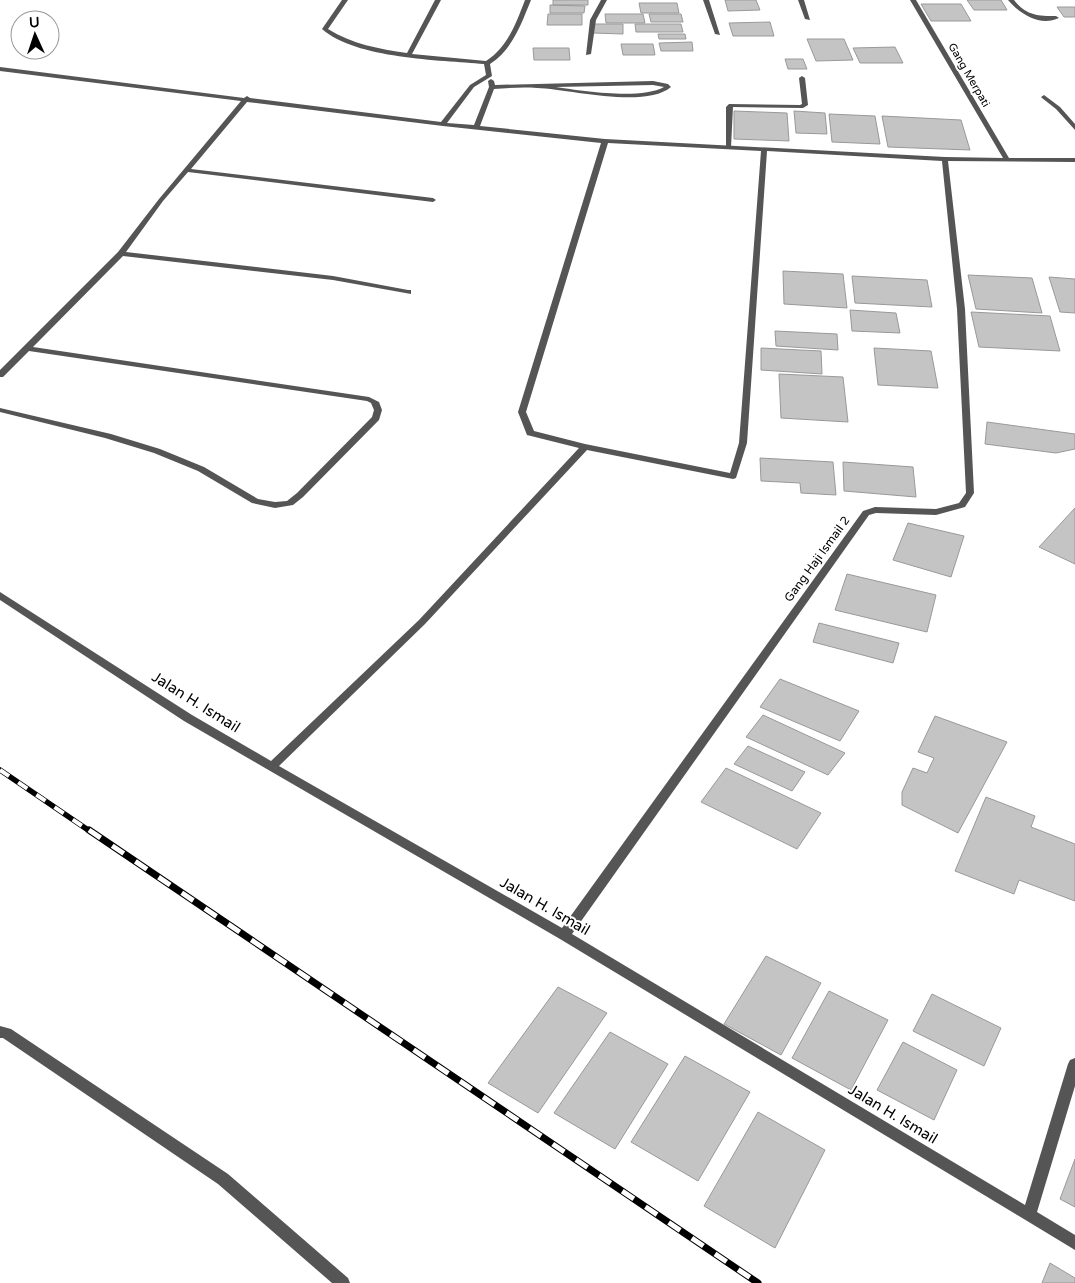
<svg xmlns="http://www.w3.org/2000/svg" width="1075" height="1283" font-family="'Varela Round',sans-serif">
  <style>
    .building { fill: #c4c4c4; stroke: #999 }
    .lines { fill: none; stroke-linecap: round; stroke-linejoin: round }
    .lane { fill: #555; fill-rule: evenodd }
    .street { fill: #555; fill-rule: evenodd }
    .rail-far1-casing { stroke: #000; stroke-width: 5.5 }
    .rail-casing { stroke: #000; stroke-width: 7 }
    .rail-far1 { stroke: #fff; stroke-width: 4; stroke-dasharray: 11; stroke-linecap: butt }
    .rail { stroke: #fff; stroke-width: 5; stroke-dasharray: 14; stroke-linecap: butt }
    .labels { text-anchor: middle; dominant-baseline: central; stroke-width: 4; stroke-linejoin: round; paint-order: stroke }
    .far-street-label { font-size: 11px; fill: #000; stroke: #fff }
    .street-label { font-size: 12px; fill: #000; stroke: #fff }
    .near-street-label { font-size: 15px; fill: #000; stroke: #fff }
  </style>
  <rect width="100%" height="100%" fill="#fff"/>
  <!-- building -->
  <path class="building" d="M553 0H588V5H553Z
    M725 0H756L760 10 728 11Z
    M967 0H1001L1007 10H974Z
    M639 3H677L679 13H641Z
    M921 4H961L971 21H931Z
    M550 5 585 6 584 13H550Z
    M1057 7H1075V17H1064Z
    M548 14H582V25H547Z
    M605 14H643L645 23H606Z
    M649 14H681L683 22H651Z
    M770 22 774 36H733L729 23Z
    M594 24H623V34L593 33Z
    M635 24H681L683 32H636Z
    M658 34H685L686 39H659Z
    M807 39H844L853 60 816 61Z
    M692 42 693 51H661L659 43Z
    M621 44H653L655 55H623Z
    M895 47 903 63H860L853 48Z
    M533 48H569L570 60H534Z
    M785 59H803L807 69H788Z
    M734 111 787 113 789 141 734 139Z
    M794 111 825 113 827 134 796 133Z
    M829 114 875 116 880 144 832 142Z
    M882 116 961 120 970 150 888 147Z
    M783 271 843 274 847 308 784 304Z
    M968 275 1032 278 1042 313 976 309Z
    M852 276 927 280 932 307 855 303Z
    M1049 277 1075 279V313L1060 312Z
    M850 310 896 313 900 333 852 331Z
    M971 312 1050 316 1060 351 979 347Z
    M775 331 837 334 838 350 776 346Z
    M761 348 821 351 822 374 761 370Z
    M874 348 931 351 938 388 878 385Z
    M779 374 843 377 848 422 781 418Z
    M987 422 1075 434V449L1056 453 985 444Z
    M760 458 833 462 836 495 801 493 800 483 761 481Z
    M843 462 913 467 916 497 844 491Z
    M1075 508V564L1039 547Z
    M908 523 964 536 951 577 893 560Z
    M847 574 936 595 927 632 835 610Z
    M819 623 899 643 893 663 813 642Z
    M780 679 859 711 840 741 760 707Z
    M763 715 845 753 828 775 746 737Z
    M935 716 1007 742 958 833 902 805V792L913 768 927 773 934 758 918 752Z
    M748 746 805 772 792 791 734 764Z
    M726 768 821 813 797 849 701 802Z
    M986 797 1035 816 1031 827 1075 844V901L1019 880 1014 894 955 871Z
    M766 956 821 983 781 1055 724 1024Z
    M558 987 607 1013 538 1113 488 1083Z
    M829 991 888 1020 851 1090 792 1058Z
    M932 994 1001 1028 984 1066 913 1031Z
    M610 1032 668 1064 615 1149 554 1113Z
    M903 1042 957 1070 934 1120 877 1090Z
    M685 1056 750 1092 698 1181 631 1142Z
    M758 1112 825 1150 775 1248 704 1206Z
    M1075 1159V1207L1060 1199Z
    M1050 1263 1075 1278V1283H1042Z"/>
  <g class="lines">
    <!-- lane -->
    <path class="lane" d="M802 76 805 78 808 105 803 108 733 107 731 147 726 148V107L729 104 800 105 802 104 799 78Z"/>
    <!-- street -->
    <path class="street" d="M342 0H348L328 29C352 44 379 49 407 53L435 0H441L412 54 486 61C508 47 516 23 525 0H531C521 24 513 49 490 64L492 76 474 87 447 123 474 125 489 87 488 81 491 79 494 81 495 85 653 81 668 84 671 87C645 109 569 89 537 88 523 87 508 88 494 89L480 126 605 139 945 157 1003 158 910 0H916L1009 158H1075V162L948 161 965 309 974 493 965 507 936 515 876 513 869 515 572 934 1025 1205 1068 1064 1070 1060 1075 1058V1086L1037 1212 1075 1235V1250L560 939 184 721 0 600V592L192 715 271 761 419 620 579 448 527 435 518 412 601 143 443 126 247 102 191 169 433 198 436 200 433 202 188 172 163 201 126 252 333 276 408 290H411V294L333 280 123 256 33 347 369 397 379 402 382 410 379 420 303 497 293 505 275 508 252 503 198 471 154 453 105 438 0 412V408L111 434 160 449 204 467 258 499 275 502 287 501 297 493 372 417 374 410 371 403 367 401 29 351 3 377H0V370L118 252 159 199 241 101 0 71V67L244 98 247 96 250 98 441 122 470 85 486 75 484 64C440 60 356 59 322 29ZM653 85 664 87C641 100 582 91 556 87ZM608 143 761 151 739 443 730 473 585 444 534 431 526 412ZM767 151 942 161 957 309 966 493 959 503 936 509 875 507 863 511 562 928 279 766 425 624 587 450 733 479 736 478 747 443Z
      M601 0H607L596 20 591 54 586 55 590 20Z
      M703 0H709L720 35 715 34Z
      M798 0H804L810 20 805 19Z
      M1008 0H1014C1026 15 1037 16 1056 16L1059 18C1040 27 1020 14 1008 0Z
      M1044 95 1060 107 1075 124V130L1056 109 1042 98 1041 97Z
      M0 1026 11 1029 228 1174 348 1278 350 1283H332L218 1184 3 1038H0Z"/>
    <!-- rail-far1 casing -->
    <g class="rail-far1-casing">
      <path id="rail-far1" d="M0 770 91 832"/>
    </g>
    <!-- rail casing -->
    <g class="rail-casing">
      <path id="rail" d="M89 830 758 1283"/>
    </g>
    <!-- rail-far1 -->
    <use href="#rail-far1" class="rail-far1"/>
    <!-- rail -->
    <use href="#rail" class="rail"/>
  </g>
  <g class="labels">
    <!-- far-street labels -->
    <g class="far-street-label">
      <text transform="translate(969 75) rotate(60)">Gang Merpati</text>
    </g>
    <!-- street labels -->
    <g class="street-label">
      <text transform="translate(817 559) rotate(-54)">Gang Haji Ismail 2</text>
    </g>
    <!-- near-street labels -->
    <g class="near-street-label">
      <text transform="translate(196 702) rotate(32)">Jalan H. Ismail</text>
      <text transform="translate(545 906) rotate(30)">Jalan H. Ismail</text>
      <text transform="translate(893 1114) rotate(31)">Jalan H. Ismail</text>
    </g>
  </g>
  <!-- north arrow -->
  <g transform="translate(35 35) rotate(357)"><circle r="24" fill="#ffffff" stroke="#999999"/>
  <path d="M0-4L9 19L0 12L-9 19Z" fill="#000000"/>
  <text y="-8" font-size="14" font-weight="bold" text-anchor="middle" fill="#000000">U</text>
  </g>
</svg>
